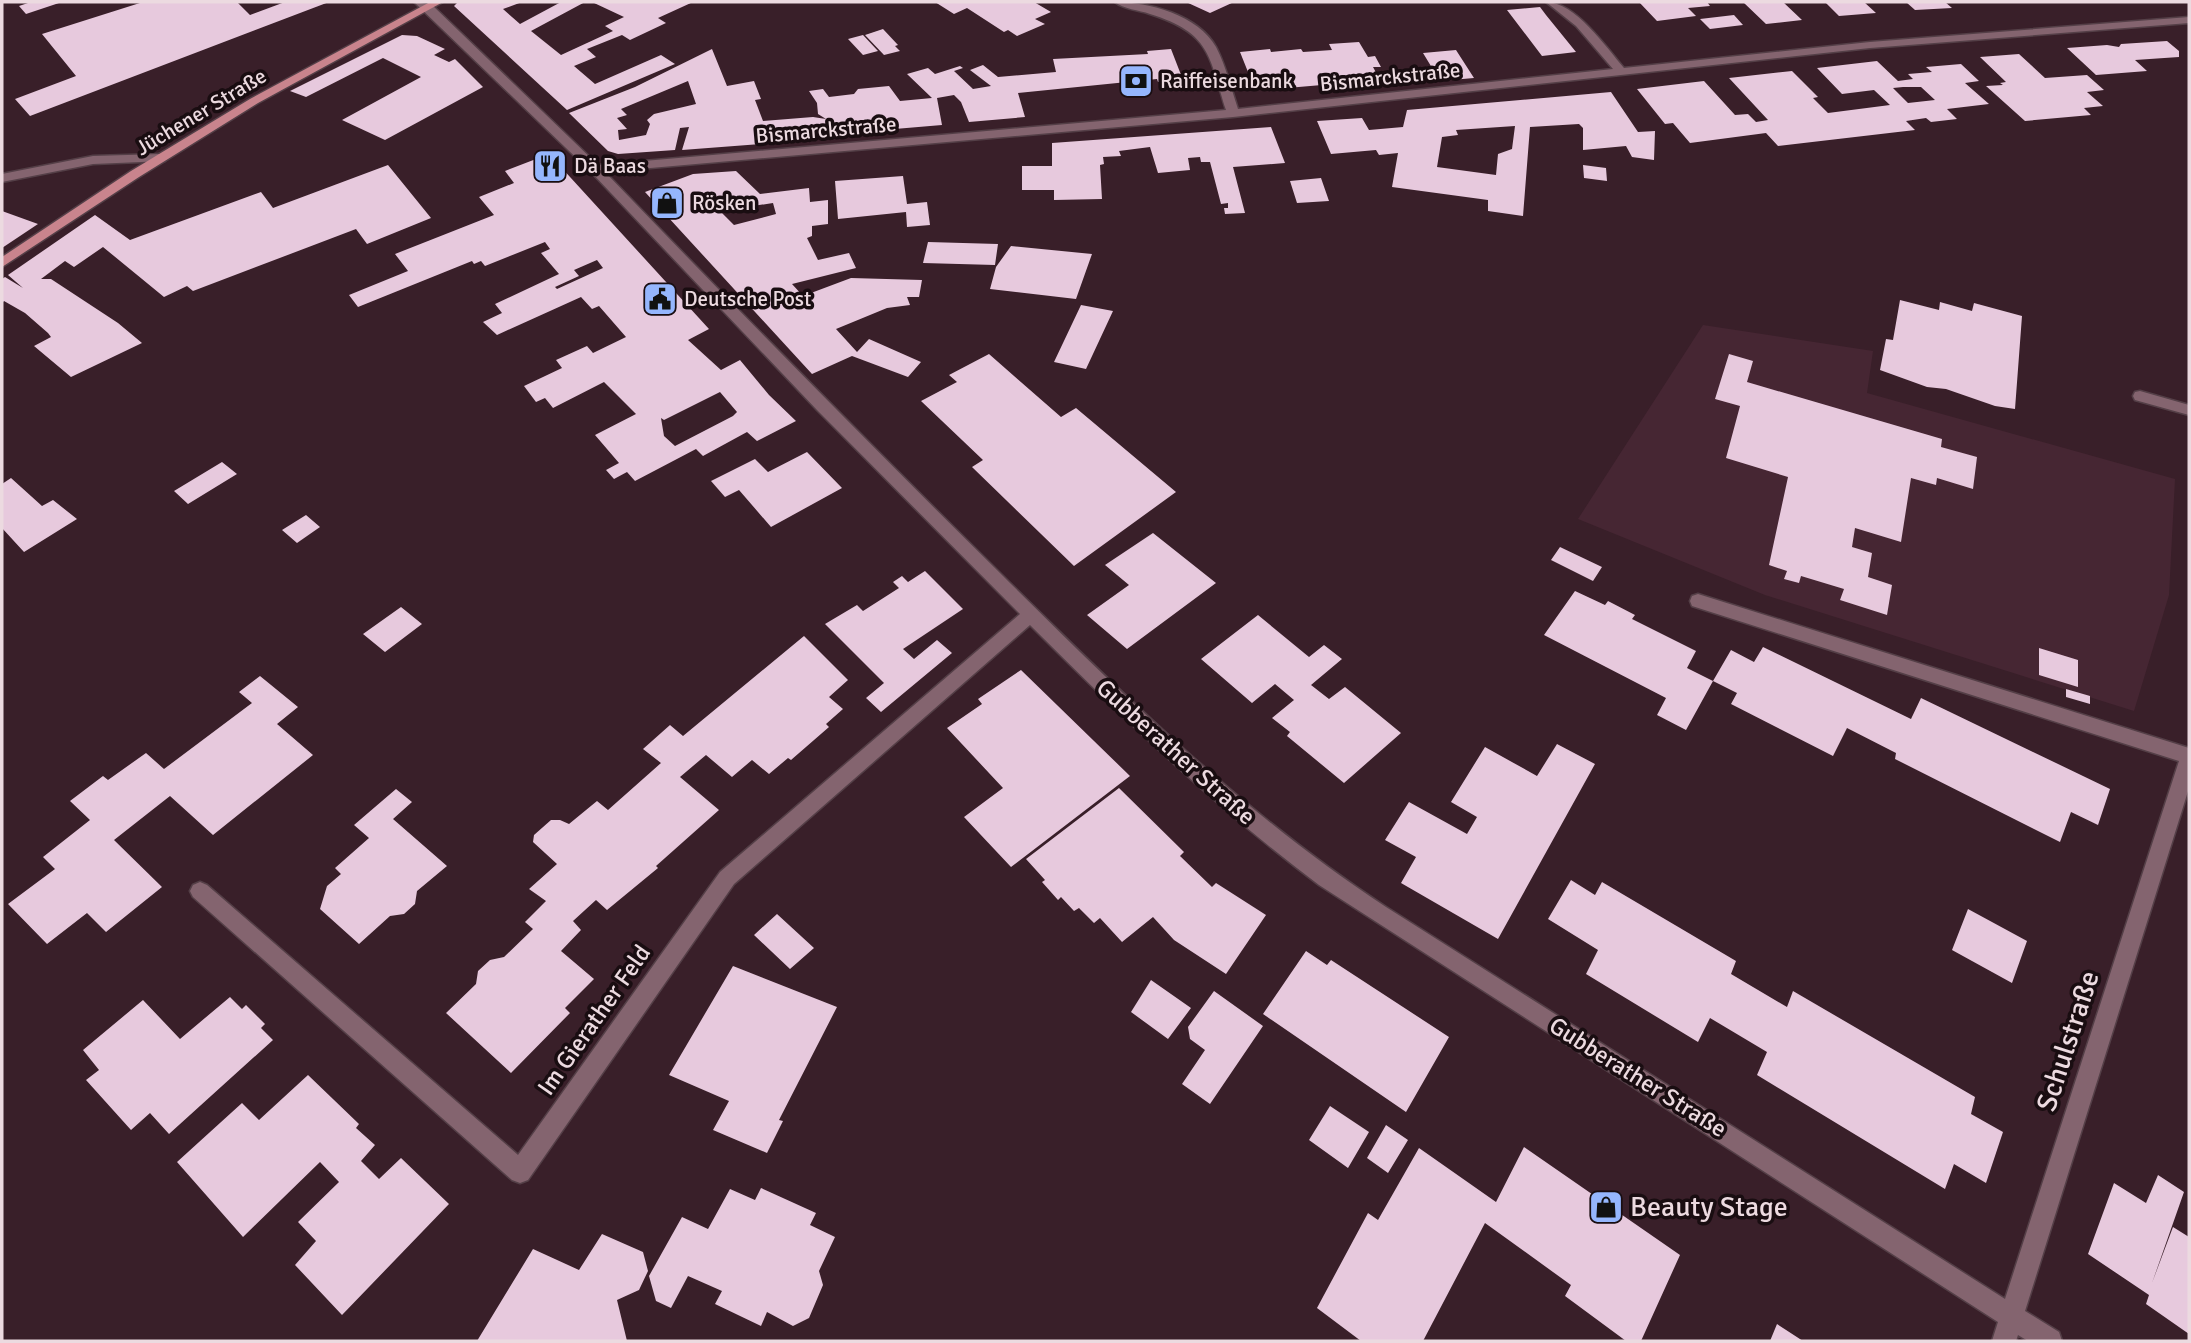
<svg xmlns="http://www.w3.org/2000/svg" width="2191" height="1343" font-family="Signika,sans-serif">
  <style>
    .built { fill: #462633 }
    .building { fill: #e7c9dd; fill-rule: evenodd }
    .lines { fill: none; stroke-linecap: round; stroke-linejoin: round }
    .minor-casing { stroke: #543f47; stroke-width: 3 }
    .major-casing { stroke: #543f47; stroke-width: 3 }
    .minor { fill: #84646f; fill-rule: evenodd }
    .major { fill: #c9848d; fill-rule: evenodd }
    .labels { text-anchor: middle; dominant-baseline: central; stroke-width: 7; stroke-linejoin: round; paint-order: stroke }
    .far-street-label { font-size: 21px; fill: #ecdae0; stroke: #190d11 }
    .far-poi-label { font-size: 21px; fill: #ecdae0; stroke: #190d11; text-anchor: start }
    .street-label { font-size: 24px; fill: #ecdae0; stroke: #190d11 }
    .near-street-label { font-size: 28px; fill: #ecdae0; stroke: #190d11 }
    .near-poi-label { font-size: 28px; fill: #ecdae0; stroke: #190d11; text-anchor: start }
  </style>
  <rect width="100%" height="100%" fill="#391f29"/>
  <!-- built -->
  <path class="built" d="M1703 325 1873 351 1867 393 2175 479 2169 595 2134 711 1765 595 1578 519Z"/>
  <!-- building -->
  <path class="building" d="M31 2H62L26 14 19 6Z
    M143 2H237L250 15 285 2H329L30 116 15 99 76 76 42 34Z
    M458 2H522L503 9 520 24 561 2H585L531 31 561 55 613 31 605 26 624 17 592 2H693L658 18 666 23 630 40 622 35 587 49 596 57 574 66 595 84 661 55 675 64 567 110 454 6Z
    M935 2H1034L1051 12 1035 19 1045 24 1017 36 1008 30 1004 32 967 8 954 14Z
    M1186 2H1234L1210 13Z
    M1639 2H1707L1710 6 1688 8 1696 16 1657 21Z
    M1743 2H1783L1802 20 1766 24Z
    M1825 2H1864L1876 13 1839 16Z
    M1906 2H1945L1952 8 1915 10Z
    M1540 7 1546 15 1576 52 1542 56 1507 10Z
    M1734 15 1743 25 1710 29 1700 19Z
    M883 29 898 45 895 46 900 51 884 55 865 35Z
    M402 35 417 36 445 49 434 55 449 62 455 59 483 87 385 140 342 120 421 77 383 58 306 97 290 91Z
    M863 35 878 51 863 55 848 39Z
    M2167 41 2179 51V57L2135 60 2147 71 2096 75 2067 48 2107 45 2119 47 2121 44Z
    M1359 42 1368 57 1375 56 1381 67H1373L1380 80 1287 88 1281 74 1250 77 1240 52 1270 49 1271 52 1301 49 1303 52 1332 50 1329 44Z
    M712 49 727 86 754 81 761 99 755 100 763 121 813 117 826 119 818 114 817 103 809 91 823 89 829 97 854 94 858 89 889 86 900 101 932 98 907 74 928 68 935 74 960 66 963 68 954 71 973 89 991 86 970 70 983 65 998 77 1056 72 1053 59 1148 54 1147 51 1171 49 1183 80 1158 82 1157 79 1018 93 1025 117 969 122 961 102 954 95 937 98 942 125 812 136V140L682 150 689 127 680 128 675 150 618 154 608 151 569 113 635 87ZM688 81 696 104 654 114 647 120 650 124 646 135 619 140 618 130 627 129 617 118 627 115 621 109Z
    M1456 50 1474 78 1440 81 1423 53Z
    M2019 54 2045 78 2087 75 2104 90 2087 92 2103 106 2084 108 2091 115 2025 121 1986 86 2003 85 2000 83 2006 82 1980 57Z
    M1877 61 1898 81 1913 79 1908 74 1932 72 1926 67 1961 64 1979 81 1965 83 1989 104 1947 109 1957 119 1931 122 1926 118 1906 121 1915 130 1778 146 1766 133 1690 143 1673 123 1665 124 1637 89 1704 81 1735 115 1748 114 1756 122 1768 120 1729 78 1792 71 1818 97 1813 98 1828 113 1890 105 1874 90 1842 94 1817 68ZM1903 87H1921L1935 100 1908 103 1893 88Z
    M1611 92 1638 132 1655 131 1654 160 1632 157 1626 146 1583 150V128L1579 124 1530 127 1523 216 1488 211V200L1392 187 1398 153 1379 155 1376 150 1331 154 1317 121 1362 118 1369 130 1403 127 1407 110ZM1515 126 1512 149 1498 154 1496 175 1437 167 1442 137 1458 135 1456 130Z
    M1271 127 1285 163 1233 167 1245 213 1225 214 1224 208H1228V203L1221 204 1210 162H1201L1200 157 1188 158 1190 170 1158 173 1150 147 1119 151 1121 156 1103 157 1104 164 1100 165 1102 199 1054 200V190H1022V166H1052V143Z
    M549 154 709 329 688 340 721 370 740 360 769 395 796 421 757 441 747 432 703 456 696 449 635 481 627 472 614 479 606 470 619 463 595 435 636 414 604 382 553 408 545 398 536 402 524 386 562 368 556 360 587 346 593 353 626 337 599 306 592 309 581 297 497 335 483 322 502 313 495 304 559 274 541 253 550 249 545 242 485 266 481 261 474 264 472 261 358 307 349 295 408 271 395 254 494 215 479 197 514 183 505 171ZM597 260 603 268 557 289 555 287 579 276 574 270ZM720 392 737 412 733 416 675 446 664 436 661 418 664 420Z
    M388 165 431 218 367 244 356 229 193 291 187 286 164 297 103 247 74 267 65 261 41 279H51L118 323 142 343 71 377 34 346 51 337 48 333 25 313 4 301 2 303V279L5 277 23 288 8 275 95 215 130 240 261 192 273 208Z
    M1583 165 1606 168 1607 181 1584 178Z
    M736 171 760 194 809 188 810 202 828 200V224L812 226V236L807 238 818 260 849 253 856 268 792 284 803 296 851 278 922 280 919 297H907L910 305 887 308 836 329 857 352 869 339 921 362 908 377 852 356 812 374 645 192 693 174ZM773 203 776 214 734 225 720 211Z
    M903 176 907 204 927 202 930 225 907 227 906 212 838 219 835 181Z
    M1321 178 1329 201 1297 203 1290 181Z
    M2 211 38 224 2 248Z
    M928 242 998 244 995 265 923 263Z
    M1011 246 1092 254 1076 299 990 289 996 267Z
    M1900 300 1939 310 1940 302 1972 311 1974 303 2022 316 2015 409 1995 406 1946 389 1927 387 1880 370 1886 339 1893 340Z
    M1081 305 1113 311 1086 369 1054 362Z
    M989 354 1061 417 1076 408 1176 492 1074 566 972 467 983 460 921 401 957 382 949 375Z
    M1729 354 1753 361 1747 382 1942 439 1941 447 1977 457 1973 489 1937 478 1936 485 1911 478 1901 542 1855 528 1852 547 1872 553 1868 577 1892 585 1887 615 1840 600 1844 589 1801 576 1799 583 1784 579 1787 571 1769 565 1788 477 1726 458 1740 406 1715 399Z
    M807 452 842 488 771 527 739 490 725 497 711 481 755 459 768 472Z
    M222 462 237 474 188 504 174 491Z
    M11 478 42 506 53 500 77 519 24 552 2 528V484Z
    M306 515 320 527 297 543 282 530Z
    M1153 533 1216 583 1127 649 1087 615 1129 585 1105 565Z
    M1560 547 1602 567 1593 581 1551 560Z
    M925 571 963 609 903 649 914 659 937 640 952 653 881 712 866 698 884 683 825 624 857 605 863 611 899 588 893 582 902 576 908 582Z
    M1575 591 1605 605 1608 601 1635 615 1632 619 1696 651 1687 668 1713 681 1686 730 1657 715 1666 698 1544 635Z
    M401 607 422 624 385 652 363 634Z
    M1258 615 1309 657 1324 645 1342 659 1311 685 1329 699 1345 687 1401 733 1344 783 1287 736 1290 732 1272 718 1294 700 1275 684 1252 703 1201 659Z
    M804 636 848 680 829 697 843 709 826 724 829 727 791 760 788 758 769 774 752 760 732 777 706 755 680 777 719 810 656 866 658 868 607 910 596 900 573 921 581 930 561 951 594 979 565 1008 570 1013 511 1073 446 1013 476 984 478 971 490 960 504 957 533 929 525 922 546 901 529 889 557 864 533 842 534 835 551 820H560L569 824 597 801 608 810 661 763 643 749 670 725 683 736Z
    M1763 647 1911 719 1921 698 2110 789 2098 825 2071 812 2060 842 1895 759 1896 753 1847 728 1833 756 1731 704 1737 693 1713 681 1731 650 1754 662Z
    M2039 648 2078 660V687L2039 675Z
    M1021 670 1130 776 1011 867 964 817 1003 788 947 728 982 704 978 699Z
    M260 676 298 707 277 724 313 755 213 835 170 796 114 840 162 887 106 932 87 913 47 944 8 904 55 869 43 857 90 820 70 801 103 776 108 780 146 753 164 769 252 703 239 692Z
    M2066 689 2090 696V704L2066 697Z
    M1557 744 1595 764 1498 939 1401 883 1416 857 1385 840 1409 802 1467 834 1477 817 1451 802 1485 747 1537 776Z
    M1119 788 1184 852 1180 856 1212 887 1216 883 1266 915 1226 974 1174 940 1153 917 1122 942 1100 918 1094 923 1079 908 1074 911 1061 897 1058 900 1042 882 1045 880 1026 859Z
    M396 789 412 802 393 819 447 866 417 891 415 904 404 914 390 916 359 944 320 909 327 886 341 874 335 868 369 838 354 825Z
    M1571 880 1595 895 1602 882 1736 961 1731 974 1787 1007 1793 991 1975 1097 1971 1114 2003 1132 1986 1183 1954 1164 1945 1189 1757 1075 1767 1052 1710 1018 1698 1042 1586 974 1598 950 1548 919Z
    M1968 909 2027 941 2012 983 1952 950Z
    M777 914 814 948 790 969 754 935Z
    M1306 951 1327 965 1331 960 1449 1037 1406 1112 1263 1014Z
    M733 966 837 1007 779 1120 783 1121 767 1153 713 1130 729 1101 669 1075Z
    M1151 980 1191 1008 1168 1039 1131 1012Z
    M1214 991 1263 1026 1210 1104 1182 1084 1205 1050 1190 1039 1188 1027Z
    M230 997 242 1009 246 1005 265 1024 261 1028 273 1040 169 1134 150 1113 131 1130 86 1080 99 1070 83 1050 143 1000 180 1039Z
    M308 1075 359 1124 356 1128 375 1145 361 1161 379 1179 401 1158 449 1204 342 1315 295 1265 316 1241 298 1222 339 1182 320 1162 243 1237 177 1162 242 1103 259 1120Z
    M1330 1106 1369 1132 1348 1168 1309 1140Z
    M1386 1125 1408 1140 1388 1173 1367 1158Z
    M1524 1147 1680 1255 1641 1341H1626L1565 1296 1571 1285 1485 1223 1423 1341H1361L1317 1308 1368 1213 1378 1220 1419 1148 1496 1202Z
    M2158 1175 2184 1192 2152 1283 2173 1227 2189 1237V1334L2146 1304 2149 1295 2088 1254 2114 1183 2146 1203Z
    M761 1188 816 1213 810 1225 835 1237 819 1271 823 1285 809 1318 793 1326 767 1312 761 1326 715 1304 722 1291 688 1276 671 1308 656 1301 649 1276 682 1217 708 1229 730 1189 755 1200Z
    M602 1234 643 1252 648 1271 639 1290 617 1300 627 1341H477L533 1249 579 1270Z
    M1777 1324 1803 1341H1770Z"/>
  <g class="lines">
    <!-- minor casing -->
    <g class="minor-casing">
      <path id="minor" d="M414 2 432 5 598 165 1226 110C1209 56 1211 33 1150 14 1139 10 1123 9 1115 2 1149 2 1198 15 1216 47 1226 66 1231 88 1238 109L1613 69 1576 26 1546 2C1575 2 1606 47 1624 68L1870 42 2189 17V23L1870 48 1233 117 605 172C736 308 868 443 1003 576 1123 695 1244 814 1386 907L2005 1299 2179 761 1692 606 1690 601 1692 596 1698 594 2189 748V788L2025 1311 2059 1332 2062 1341H2028L2018 1335 2016 1341H1992L1998 1322 1319 885C1215 807 1122 717 1030 625L734 884 528 1180 520 1183 512 1180 193 897 190 891 193 885 200 882 207 885 518 1155 720 872 1020 614 817 410 591 172Z
        M161 154 165 155V161L93 164 2 182V174L93 156Z
        M2140 391 2189 405V415L2135 400 2133 396 2135 392Z"/>
    </g>
    <!-- major casing -->
    <g class="major-casing">
      <path id="major" d="M430 2H443L258 103 139 177 2 267V257L131 171 250 99Z"/>
    </g>
    <!-- minor -->
    <use href="#minor" class="minor"/>
    <!-- major -->
    <use href="#major" class="major"/>
  </g>
  <!-- icons -->
  <defs>
    <g id="bank-square" transform="scale(1.75)"><rect x="-9" y="-9" width="18" height="18" rx="4" fill="#95b6fd" stroke="#190d11"/><path d="M-6-4H6V4H-6ZM0-2.3a2.3 2.3 0 1 0 0 4.6a2.3 2.3 0 1 0 0-4.6Z" fill="#111"/></g>
    <g id="restaurant-square" transform="scale(1.75)"><rect x="-9" y="-9" width="18" height="18" rx="4" fill="#95b6fd" stroke="#190d11"/><path d="M-5-6h1v4h1v-4h1v4h1v-4h1v5L-1.5 .5V6h-2V.5L-5-1ZM5-6V6H3V1.5H1.5Q1.5-4 5-6Z" fill="#111"/></g>
    <g id="shop-square" transform="scale(1.75)"><rect x="-9" y="-9" width="18" height="18" rx="4" fill="#95b6fd" stroke="#190d11"/><path d="M-5-2.5h2.3a2.7 3.5 0 0 1 5.4 0H5L5.5 6h-11ZM-1.5-2.5h3a1.5 2.3 0 0 0-3 0Z" fill="#111"/></g>
    <g id="civic-square" transform="scale(1.75)"><rect x="-9" y="-9" width="18" height="18" rx="4" fill="#95b6fd" stroke="#190d11"/><path d="M-.6-6.5H3V-4.5H.6V-3L4-1V1h2V6H-6V1h2V-1L-.6-3ZM-1.2 2.5V6h2.4V2.5Z" fill="#111"/></g>
  </defs>
  <g fill-rule="evenodd">
    <use href="#bank-square" x="1136" y="81"/>
    <use href="#restaurant-square" x="550" y="166"/>
    <use href="#shop-square" x="667" y="203"/>
    <use href="#civic-square" x="660" y="299"/>
    <use href="#shop-square" x="1606" y="1207"/>
  </g>
  <g class="labels">
    <!-- far-street labels -->
    <g class="far-street-label">
      <text transform="translate(1390 77) rotate(-6)">Bismarckstraße</text>
      <text transform="translate(201 112) rotate(-31)">Jüchener Straße</text>
      <text transform="translate(826 130) rotate(-5)">Bismarckstraße</text>
    </g>
    <!-- far-poi labels -->
    <g class="far-poi-label">
      <text x="1160" y="81">Raiffeisenbank</text>
      <text x="574" y="166">Dä Baas</text>
      <text x="692" y="203">Rösken</text>
      <text x="684" y="299">Deutsche Post</text>
    </g>
    <!-- street labels -->
    <g class="street-label">
      <text transform="translate(1176 752) rotate(42)">Gubberather Straße</text>
      <text transform="translate(594 1020) rotate(-55)">Im Gierather Feld</text>
      <text transform="translate(1638 1077) rotate(32)">Gubberather Straße</text>
    </g>
    <!-- near-street labels -->
    <g class="near-street-label">
      <text transform="translate(2068 1041) rotate(-72)">Schulstraße</text>
    </g>
    <!-- near-poi labels -->
    <g class="near-poi-label">
      <text x="1630" y="1207">Beauty Stage</text>
    </g>
  </g>
  <!-- border -->
  <rect width="2191" height="1343" fill="none" stroke="#ecdae0" stroke-width="7"/>
</svg>
